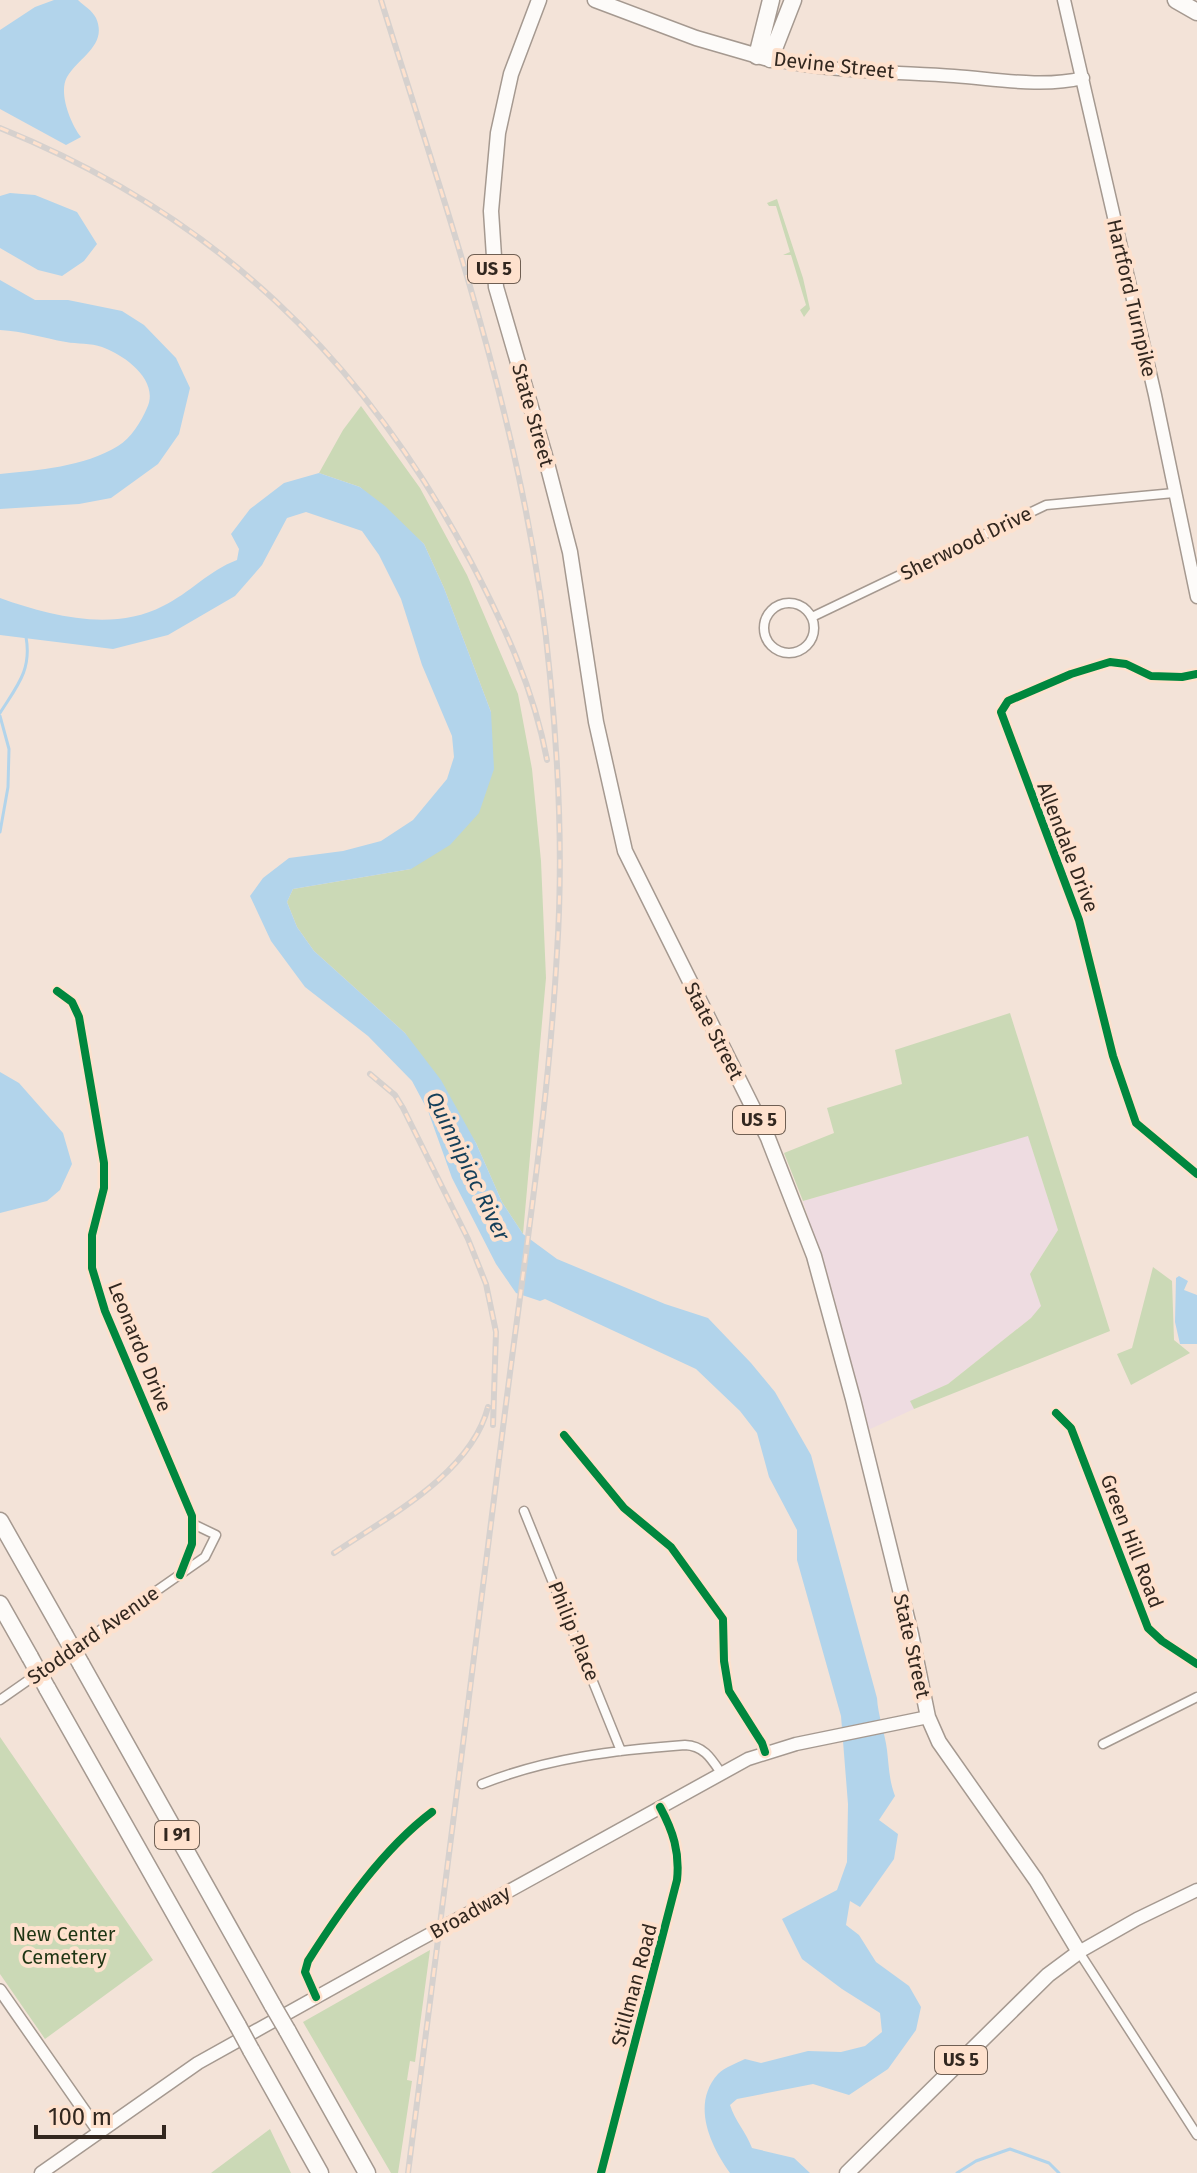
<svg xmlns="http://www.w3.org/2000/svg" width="1197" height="2173" font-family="'Fira Sans',sans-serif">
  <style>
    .industrial { fill: #eedce1 }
    .green { fill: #cbd9b6 }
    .water { fill: #b2d4eb }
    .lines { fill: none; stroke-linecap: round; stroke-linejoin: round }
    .stream { stroke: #b2d4eb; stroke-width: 3 }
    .minor-casing { stroke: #a59990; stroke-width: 11 }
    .tertiary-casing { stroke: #a59990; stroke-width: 14 }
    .secondary-casing { stroke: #a59990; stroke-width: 15 }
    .primary-casing { stroke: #a59990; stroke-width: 17 }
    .motorway-casing { stroke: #a59990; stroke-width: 19 }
    .minor { stroke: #fdfbf9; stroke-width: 8 }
    .tertiary { stroke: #fdfbf9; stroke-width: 11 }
    .secondary { stroke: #fdfbf9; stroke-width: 12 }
    .primary { stroke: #fdfbf9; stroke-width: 14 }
    .motorway { stroke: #fdfbf9; stroke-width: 16 }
    .rail-casing { stroke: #d6d1ce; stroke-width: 6 }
    .rail { stroke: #fee1cd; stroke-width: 3; stroke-dasharray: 9; stroke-linecap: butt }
    .secondary-bridge-casing { stroke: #a59990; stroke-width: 15; stroke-linecap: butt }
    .motorway-bridge-casing { stroke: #a59990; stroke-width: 19; stroke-linecap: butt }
    .secondary-bridge { stroke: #fdfbf9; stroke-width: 12 }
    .motorway-bridge { stroke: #fdfbf9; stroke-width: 16 }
    .cycleway-casing { stroke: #fee1cd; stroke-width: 13 }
    .cycleway { stroke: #00873e; stroke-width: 8 }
    .labels { text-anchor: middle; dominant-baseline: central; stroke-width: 8; stroke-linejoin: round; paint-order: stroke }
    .shield { fill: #fee1cd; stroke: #6f5f53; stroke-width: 2 }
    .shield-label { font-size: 18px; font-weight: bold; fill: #32271f }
    .street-label { font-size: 20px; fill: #32271f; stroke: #fee1cd }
    .park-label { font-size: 20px; fill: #1e3513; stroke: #fee1cd }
    .water-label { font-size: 22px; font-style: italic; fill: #153f59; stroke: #fee1cd }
  </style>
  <rect width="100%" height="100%" fill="#f3e3d8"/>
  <!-- industrial -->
  <path class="industrial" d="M1028 1135 1058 1230 1030 1274 1042 1306 1031 1318 948 1384 911 1401 914 1409 868 1430 846 1342 803 1201Z"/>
  <!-- green -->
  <path class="green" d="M777 199 803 278 810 309 804 317 800 310 806 305 791 255H783L790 252 776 206H769L767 203Z
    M361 406 420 488 467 575 518 694 532 769 541 861 546 978 523 1234 502 1202 476 1143 405 1033 314 951 297 927 287 902 293 889 411 869 491 712 444 588 424 544 360 487 319 473 343 430Z
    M1010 1013 1110 1331 914 1409 910 1401 948 1384 1031 1318 1041 1306 1030 1274 1058 1230 1028 1136 803 1201 784 1153 834 1133 827 1108 902 1084 895 1050Z
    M1153 1267 1172 1281 1174 1340 1190 1353 1131 1385 1117 1354 1132 1348Z
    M0 1737 153 1960 45 2039 0 1974Z
    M430 1950 415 2062 410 2061 407 2080 412 2081 398 2173H391L303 2022Z
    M270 2129 291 2173H211Z"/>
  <!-- water -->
  <path class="water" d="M54 0H78C84 6 92 10 96 18 108 45 79 57 67 77 58 93 71 124 81 137L66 145 0 109V30L35 7Z
    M10 193 35 195 77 212 97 244 84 261 62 276 38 270 0 248V196Z
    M0 280 35 300H68L122 311 144 325 176 358 190 388 179 434 158 464 111 498 79 504 0 509V474C38 470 84 467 118 446 131 438 141 422 147 408 160 381 125 355 102 347 91 343 77 344 66 342 43 338 23 331 0 330Z
    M319 473 360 487 385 506 424 544 444 588 491 712 494 769 479 813 450 845 411 869 293 889 287 902 297 927 314 951 405 1033 441 1080 476 1143 502 1202 523 1234 557 1259 665 1304 708 1318 751 1363 775 1392 811 1455 877 1698C878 1716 885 1733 887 1750 889 1767 889 1780 895 1796L879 1820 898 1834 894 1859 860 1907 850 1901 846 1925 859 1935 876 1962 909 1986 921 2007 916 2030 888 2069 849 2095 813 2084 737 2099 730 2105C735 2121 746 2132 752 2148L794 2158 810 2173H730C710 2145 691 2104 718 2074 725 2067 737 2063 745 2059L761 2063 808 2051 841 2052 865 2046 882 2032 880 2013 842 1989 802 1959 782 1919 837 1890 847 1862 848 1804 841 1716 797 1560V1530L769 1477 757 1433 740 1411 696 1369 545 1299 540 1301 516 1293 496 1264 452 1178 428 1111 412 1081 368 1036 305 987 271 941 250 896 263 878 289 858 343 851 381 841 413 820 447 779 454 757 452 736 422 665 401 599 379 555 362 531 306 512 287 518 262 565 235 596 168 635 113 649 0 635V598C50 616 113 632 163 606 190 593 208 571 237 560L239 549 231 534 250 509 284 483Z
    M0 1072 19 1083 63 1133 72 1164 60 1190 47 1201 0 1213Z
    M1179 1276 1188 1281 1184 1290 1197 1295V1344H1180L1175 1322 1176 1278Z"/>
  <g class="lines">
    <!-- stream -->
    <path class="stream" d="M0 713C17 686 32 670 26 637
      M0 716 9 749 8 787 0 832
      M957 2173 976 2161 1010 2149 1049 2163 1059 2173"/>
    <!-- minor casing -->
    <g class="minor-casing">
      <path id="minor" d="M764 628a25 25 0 1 1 50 0a25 25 0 1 1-50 0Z
        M812 617 1046 505 1174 493
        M1197 674 1182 677 1151 676 1126 664 1110 662 1071 674 1008 701 1001 712 1079 920 1113 1056 1136 1123 1197 1174
        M57 991 72 1002 79 1017 104 1163V1188L92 1235V1268L105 1311 192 1516V1544L180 1575
        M1056 1413 1071 1428 1148 1628 1162 1641 1197 1664
        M564 1435 624 1508 671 1547 723 1619 724 1661 729 1691 762 1743 765 1752
        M524 1511 621 1751
        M0 1700 205 1557 216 1535 193 1524
        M1103 1744 1197 1697
        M482 1784C547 1758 616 1750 685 1745 704 1746 711 1758 721 1773
        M1079 1952 1197 2135
        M316 1997 305 1972 308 1961C341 1909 383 1849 432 1812
        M601 2173 677 1880C680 1852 673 1831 660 1807"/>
    </g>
    <!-- tertiary casing -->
    <g class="tertiary-casing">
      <path id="tertiary" d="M0 1990 99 2132"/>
    </g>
    <!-- secondary casing -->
    <g class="secondary-casing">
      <path id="secondary" d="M1064 0 1155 395 1197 597
        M770 59C830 72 893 72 954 76 996 79 1042 88 1083 78
        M480 1907 748 1759 796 1744 928 1717
        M1079 1952 1137 1919 1197 1890
        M41 2173 198 2063 408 1946"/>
    </g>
    <!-- primary casing -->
    <g class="primary-casing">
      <path id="primary" d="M539 0 511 74 498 133 491 211 496 287 544 452 570 552 596 722 625 851 768 1138 814 1256 853 1399 911 1634 928 1717 939 1742 1036 1880 1079 1952 1048 1975 847 2173
        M595 0 696 38 765 58"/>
    </g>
    <!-- motorway casing -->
    <g class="motorway-casing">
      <path id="motorway" d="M1176 0 1197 12
        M757 56 771 0
        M770 59 793 0
        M0 1521 64 1634
        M0 1604 30 1657
        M81 1664 273 2006
        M47 1688 238 2026
        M287 2030 367 2173
        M251 2050 320 2173"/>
    </g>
    <!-- minor -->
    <use href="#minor" class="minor"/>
    <!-- tertiary -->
    <use href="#tertiary" class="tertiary"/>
    <!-- secondary -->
    <use href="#secondary" class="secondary"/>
    <!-- primary -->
    <use href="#primary" class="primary"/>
    <!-- motorway -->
    <use href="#motorway" class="motorway"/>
    <!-- rail casing -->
    <g class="rail-casing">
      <path id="rail" d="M381 0C450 222 529 443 550 676 559 767 563 861 557 952 549 1103 525 1254 506 1404 474 1660 441 1917 408 2173
        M0 128C215 215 363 358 471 562 504 625 534 689 547 760
        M370 1074 395 1095 403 1108 468 1239 486 1284 496 1332 493 1425
        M334 1553C387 1517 471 1474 488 1407"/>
    </g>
    <!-- rail -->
    <use href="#rail" class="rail"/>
    <!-- secondary-bridge casing -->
    <g class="secondary-bridge-casing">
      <path id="secondary-bridge" d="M408 1946 480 1907"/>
    </g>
    <!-- motorway-bridge casing -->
    <g class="motorway-bridge-casing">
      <path id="motorway-bridge" d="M64 1634 81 1664
        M30 1657 47 1688
        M273 2006 287 2030
        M238 2026 251 2050"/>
    </g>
    <!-- secondary-bridge -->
    <use href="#secondary-bridge" class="secondary-bridge"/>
    <!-- motorway-bridge -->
    <use href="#motorway-bridge" class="motorway-bridge"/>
    <!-- cycleway casing -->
    <g class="cycleway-casing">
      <path id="cycleway" d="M1197 674 1182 677 1151 676 1126 664 1110 662 1071 674 1008 701 1001 712 1079 920 1113 1056 1136 1123 1197 1174
        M57 991 72 1002 79 1017 104 1163V1188L92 1235V1268L105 1311 192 1516V1544L180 1575
        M1056 1413 1071 1428 1148 1628 1162 1641 1197 1664
        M564 1435 624 1508 671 1547 723 1619 724 1661 729 1691 762 1743 765 1752
        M316 1997 305 1972 308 1961C341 1909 383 1849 432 1812
        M601 2173 677 1880C680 1852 673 1831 660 1807"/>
    </g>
    <!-- cycleway -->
    <use href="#cycleway" class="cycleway"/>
  </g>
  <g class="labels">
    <!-- shield labels -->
    <g class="shield">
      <rect x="468" y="255" width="52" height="28" rx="6"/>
      <rect x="733" y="1106" width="52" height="28" rx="6"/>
      <rect x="155" y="1821" width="44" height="28" rx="6"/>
      <rect x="935" y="2046" width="52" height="28" rx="6"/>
    </g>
    <g class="shield-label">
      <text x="494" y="269">US 5</text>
      <text x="759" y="1120">US 5</text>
      <text x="177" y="1835">I 91</text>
      <text x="961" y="2060">US 5</text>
    </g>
    <!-- street labels -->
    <g class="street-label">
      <text transform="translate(834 65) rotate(6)">Devine Street</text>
      <text transform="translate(1132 298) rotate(77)">Hartford Turnpike</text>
      <text transform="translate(533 415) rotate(74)">State Street</text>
      <text transform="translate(966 543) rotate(-26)">Sherwood Drive</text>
      <text transform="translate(1068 847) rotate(69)">Allendale Drive</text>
      <text transform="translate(714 1031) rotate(63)">State Street</text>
      <text transform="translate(140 1347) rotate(68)">Leonardo Drive</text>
      <text transform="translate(1132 1541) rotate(69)">Green Hill Road</text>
      <text transform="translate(574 1631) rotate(68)">Philip Place</text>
      <text transform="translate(93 1635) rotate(-35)">Stoddard Avenue</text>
      <text transform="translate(912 1646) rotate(77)">State Street</text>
      <text transform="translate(470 1912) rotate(-29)">Broadway</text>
      <text transform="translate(634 1985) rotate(-75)">Stillman Road</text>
    </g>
    <!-- park labels -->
    <g class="park-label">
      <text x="64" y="1934">New Center<tspan x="64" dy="23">Cemetery</tspan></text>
    </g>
    <!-- water labels -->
    <g class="water-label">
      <text transform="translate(468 1166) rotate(64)">Quinnipiac River</text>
    </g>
  </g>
  <!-- scale -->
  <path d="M36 2125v12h128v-12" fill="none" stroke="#32271f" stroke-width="4"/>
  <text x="48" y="2125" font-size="24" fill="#32271f" stroke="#fee1cd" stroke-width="6" paint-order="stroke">100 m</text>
</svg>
